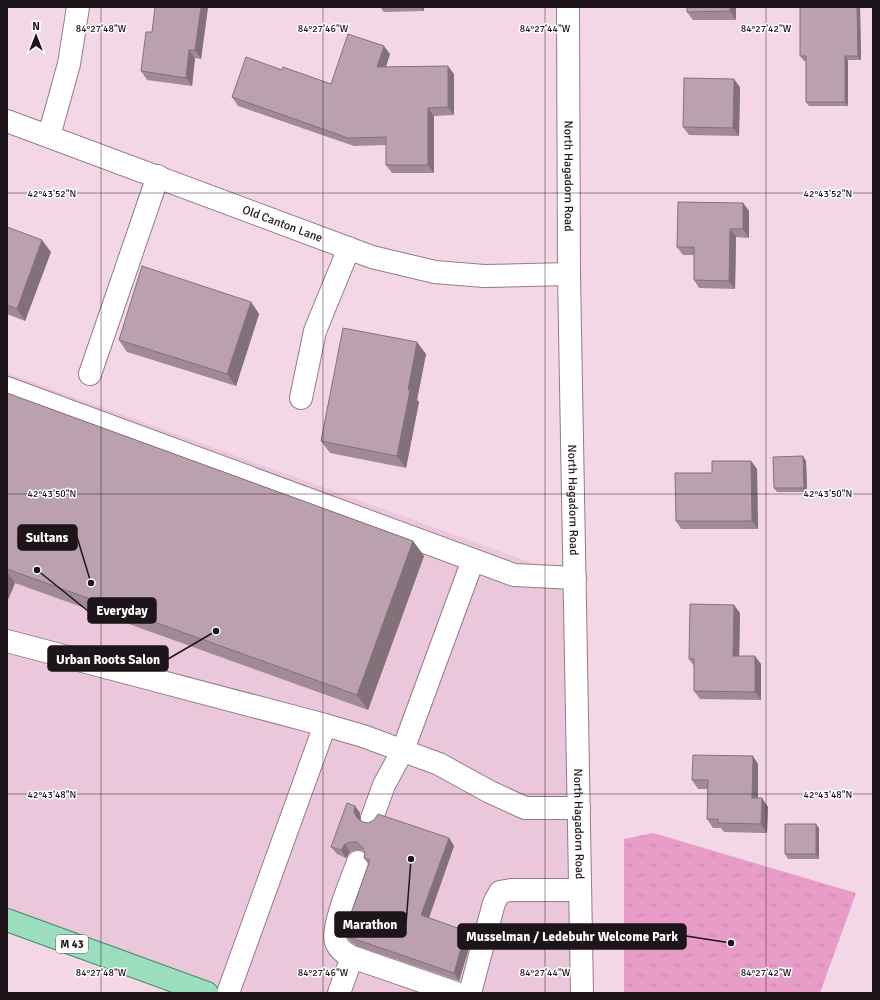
<svg xmlns="http://www.w3.org/2000/svg" width="880" height="1000" font-family="Signika,sans-serif">
  <style>
    .built { fill: #eac7da }
    .park { fill: url(#park-tufts) }
    .lines { fill: none; stroke-linecap: round; stroke-linejoin: round }
    .minor-casing { stroke: #957b89; stroke-width: 24 }
    .major-casing { stroke: #448967; stroke-width: 24 }
    .minor { stroke: #fff; stroke-width: 22 }
    .major { stroke: #9bdebd; stroke-width: 22 }
    .wall { fill: #a18a96 }
    .shaded-wall { fill: #83717a }
    .building { fill: #bba1af; stroke: #83717a }
    .ticks { fill: none; stroke: #1e151a; stroke-width: 1; stroke-opacity: 0.45 }
    .labels { text-anchor: middle; dominant-baseline: central; stroke-width: 3; stroke-linejoin: round; paint-order: stroke }
    .shield { fill: #fff; stroke: #625b5f; stroke-width: 1 }
    .shield-label { font-size: 11px; font-weight: bold; fill: #1e151a }
    .street-label { font-size: 12px; fill: #1e151a; stroke: #fff }
    .ticks-label { font-size: 10px; text-anchor: middle; fill: #1e151a; stroke: #fff; stroke-width: 3; stroke-linejoin: round; paint-order: stroke }
    .leader { fill: none; stroke: #1e151a; stroke-width: 1.5 }
    .callout-dot { fill: #1e151a; stroke: #fff; stroke-width: 1.5 }
    .callout { fill: #1e151a; stroke: #1e151a; stroke-width: 1.5 }
    .callout-label { font-size: 13px; text-anchor: middle; font-weight: bold; fill: #fff }
  </style>
  <defs>
    <pattern id="park-tufts" width="24" height="20" patternUnits="userSpaceOnUse"><rect width="24" height="20" fill="#e89dc9"/><path d="M3 7l-1-3M5 7V3M7 7l1-3M15 17l-1-3M17 17v-4M19 17l1-3" fill="none" stroke="#c786ac"/></pattern>
  </defs>
  <rect width="100%" height="100%" fill="#f3d7e6"/>
  <!-- built -->
  <path class="built" d="M7 373 571 577 576 993H226L7 913Z"/>
  <!-- park -->
  <path class="park" d="M653 833 856 893 820 993H624V839Z"/>
  <g class="lines">
    <!-- minor casing -->
    <g class="minor-casing">
      <g id="minor">
        <path id="s1" d="M568 7 569 274 582 993"/>
        <path id="s2" d="M7 121 372 257 435 272 484 276 569 274"/>
        <path d="M49 136 69 64 78 7"/>
        <path d="M90 374 158 176"/>
        <path d="M7 388 514 575 575 578"/>
        <path d="M301 398 315 331 349 248"/>
        <path d="M7 641 325 725 363 736 439 764 490 792 525 808H579"/>
        <path d="M372 818 384 785 403 750 473 560"/>
        <path d="M352 957C345 953 339 950 336 942 331 927 352 879 358 862"/>
        <path d="M228 993 325 725"/>
        <path d="M339 993 352 957 456 993"/>
        <path d="M470 993 494 903 500 892 511 890H580"/>
      </g>
    </g>
    <!-- major casing -->
    <g class="major-casing">
      <path id="major" d="M7 920 207 993"/>
    </g>
    <!-- minor -->
    <use href="#minor" class="minor"/>
    <!-- major -->
    <use href="#major" class="major"/>
  </g>
  <!-- wall -->
  <path class="wall" d="M208 7 201 59 195 58 192 86 147 80 141 71 152 32Z
    M380 7H424V11L384 12Z
    M687 7H736V20H693L687 12Z
    M800 7H860L861 60H848V106H809L806 102V61H804L800 56Z
    M390 54 386 67 454 74V115L434 116V173H392L386 165V145L354 146 238 106 232 97 282 70 331 84Z
    M740 87 739 136 689 135 683 127Z
    M743 203 749 211V238L736 237 735 289 699 288 694 280V255H683L677 247Z
    M7 227 51 252 25 321 7 314Z
    M251 302 259 314 236 386 127 352 119 340Z
    M426 354 417 400 419 402 406 468 330 453 321 441Z
    M7 393 413 541 424 556 368 710 15 583 7 602Z
    M803 456 806 461 807 492H777L774 488Z
    M751 461 757 469 758 529H681L676 521Z
    M740 613 739 656 761 664V700L700 699 694 691V666L689 659Z
    M758 764V798L768 807 767 833 724 832 721 828H713L707 819 708 789H698L692 780Z
    M355 806 360 813V820L363 822 449 838 454 846 429 918 466 931 472 938 459 981 357 946 350 941 344 933 368 864 364 858 365 852 362 850H356L350 852 346 858 337 854 331 847Z
    M819 828V859H788L785 854Z"/>
  <!-- shaded-wall -->
  <path class="shaded-wall" d="M201 7H208L201 59 195 50Z
    M421 7H424V11Z
    M730 7H736V20L730 11Z
    M857 7H860L861 60 858 56Z
    M384 46 390 54 383 75 377 67Z
    M189 50 195 58 192 86 186 78Z
    M845 56 848 60V106L845 102Z
    M448 66 454 74V115L448 107Z
    M734 79 740 87 739 136 733 128Z
    M428 108 434 116V173L428 165Z
    M743 203 749 211V238L743 229Z
    M730 229 736 237 735 289 729 281Z
    M42 240 51 252 25 321 17 309Z
    M251 302 259 314 236 386 227 374Z
    M417 342 426 354 417 400 419 402 406 468 397 456 408 390Z
    M803 456 806 461 807 492 804 488Z
    M751 461 757 469 758 529 752 521Z
    M413 541 424 556 368 710 357 695Z
    M7 572 15 583 7 602Z
    M734 605 740 613 739 664 733 656Z
    M755 656 761 664V700L755 692Z
    M753 756 758 764V807L752 798Z
    M762 798 768 807 767 833 761 824Z
    M355 806 360 813V820L357 818 354 812Z
    M816 824 819 828V859L816 854Z
    M449 838 454 846 427 923 421 915Z
    M345 844 350 852 346 858 341 850Z
    M466 931 472 938 459 981 454 973Z"/>
  <!-- building -->
  <path class="building" d="M155 7H201L195 50H189L186 78 141 71 146 32H152Z
    M687 7H730V11L687 12Z
    M800 7H857L858 56H845V102H806V56H800Z
    M348 34 384 46 377 67 448 66V107L428 108V165H386V137L348 138 232 97 246 57 282 70 283 67 331 84Z
    M684 78 734 79 733 128 683 127Z
    M678 202 743 203V229H730L729 281 694 280V247H677Z
    M7 227 42 240 17 309 7 305Z
    M142 266 251 302 227 374 119 340Z
    M343 328 417 342 408 390H410L397 456 321 441Z
    M7 393 413 541 357 695 7 569Z
    M803 456 804 488H774L773 457Z
    M712 461H751L752 521H676L675 473H712Z
    M690 604 734 605 733 656H755V692L694 691V659H689Z
    M693 755 753 756 752 798H762L761 824 718 823V819H707L708 780H692Z
    M347 803 355 806 354 812 357 818 363 822 368 823 374 820 378 814 449 838 421 915 466 931 454 973 352 938 344 933 370 860 364 858 365 853 362 847 357 842H351L345 844 341 850 331 847Z
    M785 824H816V854H785Z"/>
  <!-- ticks -->
  <path class="ticks" d="M101 7V993M323 7V993M545 7V993M766 7V993M7 193H873M7 494H873M7 794H873"/>
  <g class="labels">
    <!-- shield labels -->
    <rect class="shield" x="56" y="935" width="32" height="18" rx="3"/>
    <g class="shield-label">
      <text x="72" y="944">M 43</text>
    </g>
    <!-- street labels -->
    <g class="street-label">
      <text stroke="none"><textPath href="#s1" startOffset="169">North Hagadorn Road</textPath></text>
      <text stroke="none"><textPath href="#s2" startOffset="294">Old Canton Lane</textPath></text>
      <text stroke="none"><textPath href="#s1" startOffset="493">North Hagadorn Road</textPath></text>
      <text stroke="none"><textPath href="#s1" startOffset="817">North Hagadorn Road</textPath></text>
    </g>
  </g>
  <g class="ticks-label">
    <text x="101" y="32">84°27'48"W</text>
    <text x="323" y="32">84°27'46"W</text>
    <text x="545" y="32">84°27'44"W</text>
    <text x="766" y="32">84°27'42"W</text>
    <text x="52" y="197">42°43'52"N</text>
    <text x="828" y="197">42°43'52"N</text>
    <text x="52" y="497">42°43'50"N</text>
    <text x="828" y="497">42°43'50"N</text>
    <text x="52" y="798">42°43'48"N</text>
    <text x="828" y="798">42°43'48"N</text>
    <text x="101" y="976">84°27'48"W</text>
    <text x="323" y="976">84°27'46"W</text>
    <text x="545" y="976">84°27'44"W</text>
    <text x="766" y="976">84°27'42"W</text>
  </g>
  <!-- callouts -->
  <path class="leader" d="M91 583L77 537M37 570L88 611M216 631L168 659M411 859L406 924M731 943L686 936"/>
  <g class="callout-dot">
    <circle cx="91" cy="583" r="4"/>
    <circle cx="37" cy="570" r="4"/>
    <circle cx="216" cy="631" r="4"/>
    <circle cx="411" cy="859" r="4"/>
    <circle cx="731" cy="943" r="4"/>
  </g>
  <g class="callout">
    <rect x="18" y="525" width="59" height="25" rx="4"/>
    <rect x="88" y="598" width="68" height="25" rx="4"/>
    <rect x="48" y="646" width="120" height="25" rx="4"/>
    <rect x="335" y="912" width="71" height="25" rx="4"/>
    <rect x="458" y="924" width="228" height="25" rx="4"/>
  </g>
  <g class="callout-label">
    <text x="47" y="542">Sultans</text>
    <text x="122" y="615">Everyday</text>
    <text x="108" y="664">Urban Roots Salon</text>
    <text x="370" y="929">Marathon</text>
    <text x="572" y="941">Musselman / Ledebuhr Welcome Park</text>
  </g>
  <!-- border -->
  <rect width="880" height="1000" fill="none" stroke="#1e151a" stroke-width="16"/>
  <!-- north arrow -->
  <g transform="translate(36 36)" stroke="#ffffff" stroke-width="3" paint-order="stroke">
  <path d="M0-3L7 15L0 10L-7 15Z" fill="#1e151a"/>
  <text y="-6" font-size="11" font-weight="bold" text-anchor="middle" fill="#1e151a">N</text>
  </g>
</svg>
